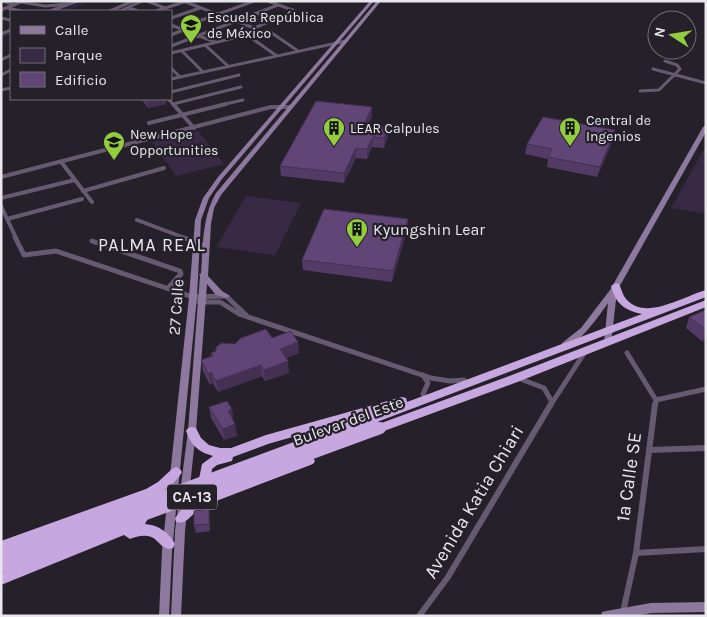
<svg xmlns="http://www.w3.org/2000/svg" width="707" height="617" font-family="Karla,sans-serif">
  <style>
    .green { fill: #382944 }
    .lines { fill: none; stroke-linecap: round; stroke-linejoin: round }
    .stream { stroke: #472b5a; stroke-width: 1 }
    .street-far3 { stroke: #665a70; stroke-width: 3 }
    .street-far2 { stroke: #665a70; stroke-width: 4 }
    .street-far1 { stroke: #665a70; stroke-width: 5 }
    .street { stroke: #665a70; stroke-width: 6 }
    .secondary { fill: #8d799d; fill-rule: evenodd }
    .highway { fill: #c6a7df; fill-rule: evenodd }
    .highway-bridge { stroke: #c6a7df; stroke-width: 12 }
    .wall { fill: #533b66 }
    .shaded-wall { fill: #443053 }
    .building { fill: #614577; stroke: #443053 }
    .labels { text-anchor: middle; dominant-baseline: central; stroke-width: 4.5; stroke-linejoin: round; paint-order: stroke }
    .far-poi-label { font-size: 14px; fill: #e9e6ec; stroke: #252029; text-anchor: start }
    .shield { fill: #252029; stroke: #aeabb2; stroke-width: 1 }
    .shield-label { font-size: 15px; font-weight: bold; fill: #e9e6ec }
    .poi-label { font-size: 16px; fill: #e9e6ec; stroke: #252029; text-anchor: start }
    .street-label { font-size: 16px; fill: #e9e6ec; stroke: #252029 }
    .neighbourhood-label { font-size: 18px; letter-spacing: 1px; fill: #e9e6ec; stroke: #252029 }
    .near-street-label { font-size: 19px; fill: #e9e6ec; stroke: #252029 }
  </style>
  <rect width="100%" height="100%" fill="#252029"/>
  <!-- green -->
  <path class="green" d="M198 131 224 164 176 176 152 142Z
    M706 145V214L671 208Z
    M246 196 301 203 275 255 216 247Z"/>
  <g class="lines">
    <!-- stream -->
    <path class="stream" d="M63 11 89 1
      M1 37 11 33"/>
    <!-- street-far3 -->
    <path class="street-far3" d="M2 1 15 5
      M147 1 165 8
      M183 1 254 28 295 11 268 1
      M21 2 45 6 69 4
      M7 8 22 11
      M129 8 138 11
      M1 10 23 1
      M50 11 78 1
      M110 11 133 1
      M120 11 142 1
      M156 11 184 2
      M259 14 281 17
      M1 18 10 20
      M171 18 200 8
      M171 25 215 42
      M180 28 254 1
      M269 31 298 51
      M1 34 11 30
      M171 35 183 30
      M205 45 228 66
      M171 46 278 5
      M182 51 203 72
      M171 53 247 35 277 56
      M1 60 11 55
      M171 68 180 77
      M653 69 706 83
      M1 75 11 70
      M171 79 346 41
      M1 90 11 88
      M640 91 659 90 680 69 677 65 665 61
      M171 92 239 75
      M168 99 174 105
      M173 104 241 87
      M221 105 243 100"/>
    <!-- street-far2 -->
    <path class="street-far2" d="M173 104 194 128
      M149 123 226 104
      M62 163 92 202
      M1 177 271 107H290
      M83 191 164 168
      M1 198 75 180
      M1 206 16 238
      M7 219 82 199
      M137 220 185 238"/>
    <!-- street-far1 -->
    <path class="street-far1" d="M15 237 24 255 56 251 193 297 226 296 248 317
      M181 237 206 246
      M92 241 180 271 181 274 168 288
      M199 302H220L239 314 431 378 450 381 464 380
      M627 353 656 400 655 406
      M423 375 428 383 423 394
      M518 378 544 388 552 402
      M656 400 706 389
      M550 406 585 352"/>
    <!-- street -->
    <path class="street" d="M649 450 706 448
      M636 553 706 549
      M623 612 636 553 655 404
      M419 616 448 577 551 404"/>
    <!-- secondary -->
    <path class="secondary" d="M370 1H374L222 179 209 198 201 220 197 297 172 551 169 616H159L162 551 189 297 195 220 203 198 218 177Z
      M377 1H381L221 195 214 208 211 224 208 276 222 291 230 296 226 298 216 295 207 284 196 431 185 531 181 616H171L175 531 188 431 200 276 199 275 201 273C203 246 202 217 216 193Z
      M706 125V132L617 291 611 344H605L604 342 608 303C600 314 577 349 562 347L561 345 562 343 581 328 610 290 703 127Z
      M706 602V612L651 613 635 616H601L602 612 606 611 651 603Z"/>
    <!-- highway -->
    <path class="highway" d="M616 283 619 284C622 290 623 297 628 301 647 320 684 296 706 290V297L377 422 373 423 369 422 367 419 369 416 379 412 268 444 233 457 232 461 217 465 212 469 211 477 217 485 215 489C207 491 202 486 199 479L202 464 213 456C198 452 191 445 186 431L188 428 192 427 196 428 201 438 209 445 220 448H231L266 435 402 397 406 398 407 402 642 314C624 310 616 304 611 286Z
      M706 300V307L520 381 384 431 380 432 376 431 374 428 376 425 512 375Z
      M309 456 313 458 315 461 313 464 211 503C207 505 201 507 197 511 190 516 186 525 176 522L175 518 188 502 203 495Z
      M176 467 180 469 182 472C176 483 165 490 154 497L1 553V541L146 489 158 482 172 469Z
      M145 508 150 509 151 513 145 524C158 525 169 532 175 544L173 548C161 552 159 537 147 536 142 535 135 537 130 539L124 535 1 585V573L133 520 140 509Z"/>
    <!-- highway-bridge -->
    <path class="highway-bridge" d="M1 557 373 419
      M4 566 380 428"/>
  </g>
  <!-- wall -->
  <path class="wall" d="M141 99H166V104L148 108Z
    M372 116 366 129 388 136 384 148 372 147 367 159 356 158 344 183 281 176 280 166Z
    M613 140 597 177 547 167 548 159 525 154 527 144Z
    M408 219 407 229 392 282 303 270 302 260Z
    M706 310V340L702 341 686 328 689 317Z
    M272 338 299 353 286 358 289 373 265 381 262 376 218 392 213 383 210 385 203 371 201 360 211 356V353L235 344Z
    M209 407 232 409 233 420 237 436 224 440 211 418Z
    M210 516V531L196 533 194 525Z"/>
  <!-- shaded-wall -->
  <path class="shaded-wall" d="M146 99H166V104L148 108Z
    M372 107V116L362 138V129Z
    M389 127 388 136 384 148V138Z
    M615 130 613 140 597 177 600 167Z
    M373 137 372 147 367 159V149Z
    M356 148V158L344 183V173Z
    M408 219 407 229 392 282 393 271Z
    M706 332V340L702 341Z
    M298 342 299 353 281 360 280 349Z
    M288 361 289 373 265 381 264 370Z
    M261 365 262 376 218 392 216 381Z
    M211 372 213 383 210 385 209 374Z
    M232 409 233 420 229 422 228 411Z
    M235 424 237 436 224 440 223 429Z
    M209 509 210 516V531L209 524Z"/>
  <!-- building -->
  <path class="building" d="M316 101 372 107 362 129 379 130 380 126 389 127 384 138 373 137 367 149 356 148 344 173 280 166Z
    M543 117 615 130 600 167 548 157 552 149 527 144Z
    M324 209 408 219 393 271 302 260Z
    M706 310V330L689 317Z
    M266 329 272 338 291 331 298 342 280 349 288 361 264 370 261 365 216 381 211 372 209 374 201 360 213 356 211 353 216 351V347L222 343 235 344 241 338Z
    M227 401 232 409 228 411 235 424 223 429 209 407Z
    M209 509V524L194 525V511Z"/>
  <!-- icons -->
  <defs>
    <g id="school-pin" transform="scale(1.125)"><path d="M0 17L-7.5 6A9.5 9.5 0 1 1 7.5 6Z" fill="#92cd3f" stroke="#252029"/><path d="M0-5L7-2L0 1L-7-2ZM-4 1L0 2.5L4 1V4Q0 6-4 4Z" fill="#111"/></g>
    <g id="building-pin" transform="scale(1.125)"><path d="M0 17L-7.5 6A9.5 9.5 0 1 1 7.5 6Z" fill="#92cd3f" stroke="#252029"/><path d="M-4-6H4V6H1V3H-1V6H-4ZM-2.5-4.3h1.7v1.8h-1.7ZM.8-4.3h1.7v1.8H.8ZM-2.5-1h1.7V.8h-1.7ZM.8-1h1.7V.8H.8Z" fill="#111"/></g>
  </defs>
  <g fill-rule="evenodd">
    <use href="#school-pin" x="191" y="25"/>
    <use href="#building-pin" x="334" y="128"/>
    <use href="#building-pin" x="570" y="128"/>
    <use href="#school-pin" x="114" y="142"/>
    <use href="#building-pin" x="357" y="229"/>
  </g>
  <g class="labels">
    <!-- far-poi labels -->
    <g class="far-poi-label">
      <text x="207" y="17">Escuela República<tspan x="207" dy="16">de México</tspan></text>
      <text x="586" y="120">Central de<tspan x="586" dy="16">Ingenios</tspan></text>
      <text x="350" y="128">LEAR Calpules</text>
      <text x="130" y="134">New Hope<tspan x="130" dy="16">Opportunities</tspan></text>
    </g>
    <!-- shield labels -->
    <rect class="shield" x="167" y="484.5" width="50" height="25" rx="4"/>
    <g class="shield-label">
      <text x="192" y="497">CA-13</text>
    </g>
    <!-- poi labels -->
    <g class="poi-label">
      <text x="373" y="229">Kyungshin Lear</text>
    </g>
    <!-- street labels -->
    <g class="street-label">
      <text transform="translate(176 307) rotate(-86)">27 Calle</text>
      <text transform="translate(348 421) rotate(-20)">Bulevar del Este</text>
    </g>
    <!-- neighbourhood labels -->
    <g class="neighbourhood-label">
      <text x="152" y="245">PALMA REAL</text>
    </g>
    <!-- near-street labels -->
    <g class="near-street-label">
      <text transform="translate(629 477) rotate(-82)">1a Calle SE</text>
      <text transform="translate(474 502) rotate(-59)">Avenida Katia Chiari</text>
    </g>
  </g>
  <!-- border -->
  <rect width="707" height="617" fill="none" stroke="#e9e6ec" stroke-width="5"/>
  <!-- legend -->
  <rect x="10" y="10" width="162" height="90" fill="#252029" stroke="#736f77"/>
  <rect x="20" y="26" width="25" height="8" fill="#8d799d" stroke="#736f77"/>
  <text x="55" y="35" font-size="15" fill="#e9e6ec">Calle</text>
  <rect x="20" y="48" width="25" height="15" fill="#382944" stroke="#736f77"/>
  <text x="55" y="60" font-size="15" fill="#e9e6ec">Parque</text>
  <rect x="20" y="72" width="25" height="15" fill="#614577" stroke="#736f77"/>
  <text x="55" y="85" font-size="15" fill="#e9e6ec">Edificio</text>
  <!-- north arrow -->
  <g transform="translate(672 35) rotate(282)"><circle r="24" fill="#252029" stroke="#736f77"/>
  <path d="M0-4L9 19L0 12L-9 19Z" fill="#92cd3f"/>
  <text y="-8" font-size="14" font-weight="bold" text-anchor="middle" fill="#e9e6ec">N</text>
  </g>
</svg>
